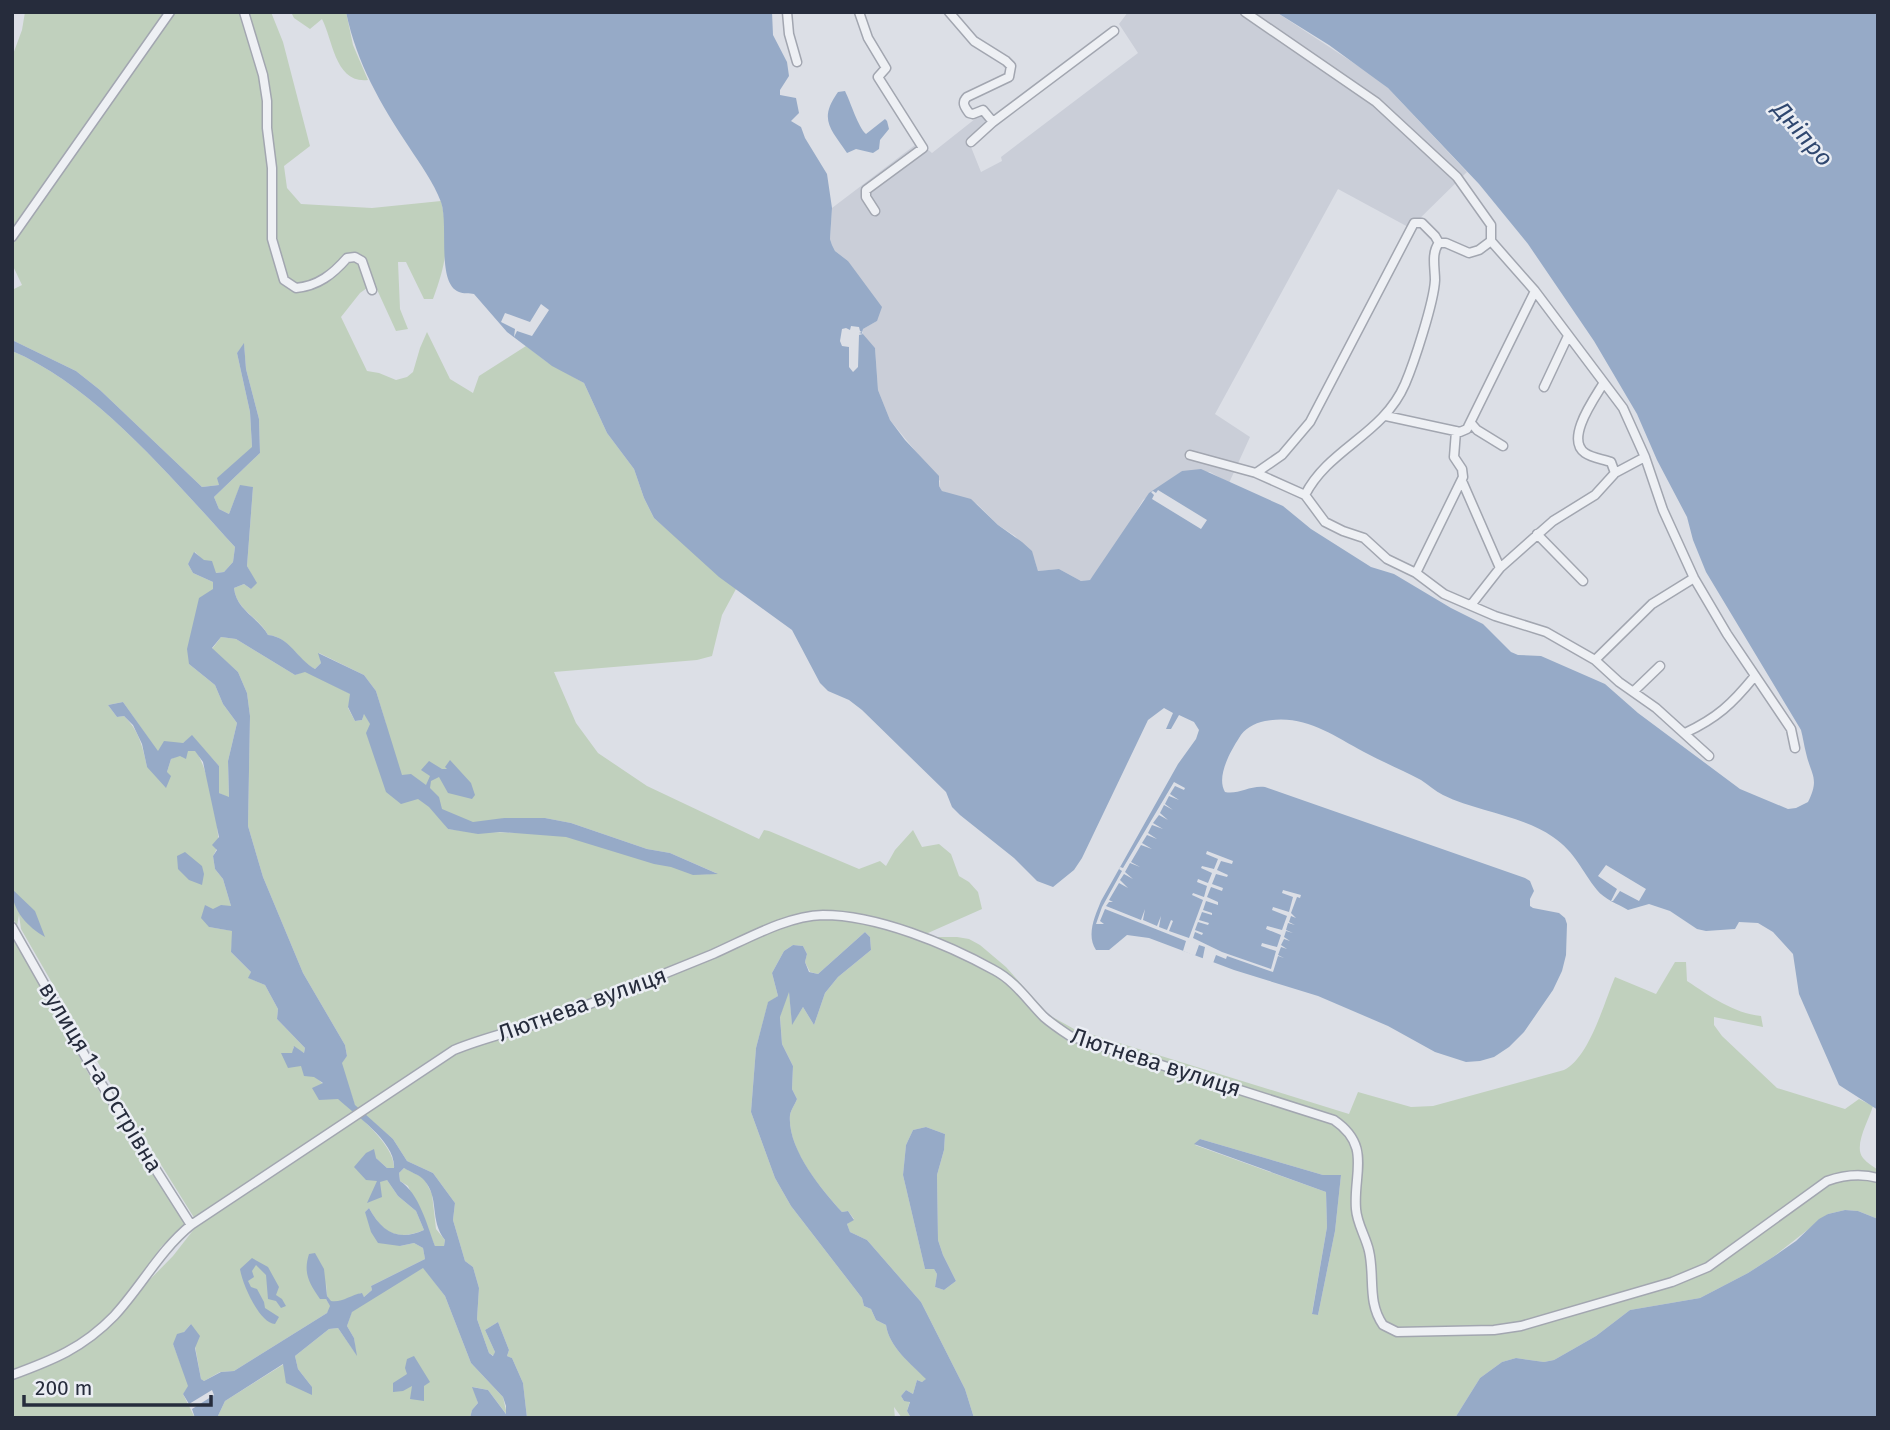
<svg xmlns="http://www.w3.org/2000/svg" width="1890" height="1430" font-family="'Fira Sans',sans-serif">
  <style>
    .built { fill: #caced8 }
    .green { fill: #c0d0bd; fill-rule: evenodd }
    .water { fill: #96aac7; fill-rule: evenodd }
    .pier { fill: #dcdfe6 }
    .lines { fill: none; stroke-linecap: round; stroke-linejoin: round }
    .minor-casing { stroke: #a2a6b0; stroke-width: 11 }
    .minor { stroke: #eef0f4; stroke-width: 8 }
    .labels { text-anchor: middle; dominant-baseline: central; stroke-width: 5; stroke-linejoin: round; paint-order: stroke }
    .street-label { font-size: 23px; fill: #262c3c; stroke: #ebeef4 }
    .water-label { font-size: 24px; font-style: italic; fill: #304870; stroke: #ebeef4 }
  </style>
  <rect width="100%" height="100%" fill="#dcdfe6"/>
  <!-- built -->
  <path class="built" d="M1128 12H1276L1372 75 1388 88 1467 172 1410 228 1338 189 1215 414 1250 437 1229 483 1210 472 1182 471 1143 500 1126 529 1094 575 1090 580 1081 581 1059 569 1038 571 1034 558 1015 536 998 525 977 504 942 491 939 486 940 481 890 420 878 390 875 348 863 336V329L877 321 848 261 835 251 832 245 830 239 832 208 919 142 932 153 980 115 990 125 969 142 981 172 1002 161 1001 157 1138 53 1119 24Z"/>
  <!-- green -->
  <path class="green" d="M25 12H271L283 42 310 146 284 166 287 188 301 204 372 208 441 201C450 241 447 261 433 299H424L406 262H398L400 309 408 329 396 331 374 283 360 293 341 317 367 371 379 373 396 380 407 377 413 372 420 348 427 332 450 379 473 393 479 376 526 346 547 362 584 383 607 433 634 469 644 498 654 518 736 589 722 615 712 656 697 660 554 672 576 723 598 753 647 786 759 839 764 830 769 831 859 869 880 861 886 866 895 850 913 830 922 847 939 844 951 854 959 876 969 882 978 892 982 909 919 937H957L969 939 980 945 1006 967 1049 1015 1074 1029 1349 1114 1358 1092 1411 1107 1433 1106 1564 1070C1589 1058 1604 1003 1615 977L1656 994 1675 962H1686L1687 981C1710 996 1733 1013 1761 1016L1763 1027 1714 1017V1025L1722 1036 1777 1088 1845 1109 1859 1099 1873 1106C1869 1120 1853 1146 1863 1158 1867 1163 1873 1166 1878 1170V1219L1858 1211 1845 1210 1828 1214 1773 1257 1748 1273 1700 1298 1630 1310 1596 1336 1554 1360 1544 1362 1516 1358 1502 1362 1480 1378 1455 1418H974L965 1389 921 1302 867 1240 850 1232 847 1224 854 1219 848 1211 842 1212C821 1189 787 1149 790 1115 791 1110 795 1104 797 1099L792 1089 793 1066 782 1044 780 1016 789 990 792 1024 803 1007 814 1025 825 993 838 977 871 950 870 937 865 932 818 974 810 972 805 962 807 954 803 946 793 945 784 951 772 973 778 996 768 1003 756 1048 751 1112 775 1178 791 1206 862 1298 864 1306 871 1309 876 1320 886 1325C889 1347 911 1364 927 1379L922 1382 917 1380 913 1394 906 1390 901 1396 904 1401H910L907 1411 911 1418H902L894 1407 895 1418H527L523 1383 512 1358 507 1356 509 1350 498 1322 485 1330 495 1352 494 1356 489 1353 477 1319 479 1288 473 1267 465 1261 453 1220 455 1203 433 1173 407 1161 393 1139 355 1106 341 1063 347 1056 345 1045 303 973 263 877 248 826 250 716 247 693 238 672 212 649 221 637 236 639 295 675 305 671 351 694 348 708 355 721 362 720 364 713 375 732 384 769 393 780 413 790 426 799 448 829C487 835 527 830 566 836 601 842 635 858 670 866 688 871 696 877 716 873L670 853 647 849 571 823 545 818H504L481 828 465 826 444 815 419 788 392 773 386 752V724L376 691 364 675 319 653 321 663 315 669C297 660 290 637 268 635 259 617 236 610 234 588L244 584 251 589 256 583 247 566 253 487 240 486 229 514 219 509 214 497 260 453 259 419 246 369 244 344 237 353 250 412 252 448 218 478 219 485 202 487 100 390 76 371 12 340V290L22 285 12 264V57L22 30ZM926 1127 945 1134 944 1150 937 1175 938 1240 943 1255 956 1281 944 1290 935 1287 937 1274 934 1269H925L903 1175 906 1145 913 1130ZM1200 1139 1323 1175H1341L1335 1231 1318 1315 1312 1313 1327 1227 1326 1192 1195 1145Z
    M291 12H346L353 45 368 80C335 84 333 40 322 19L310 29 294 18Z
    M12 351C96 386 174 481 235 547L233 562 224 572 215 573 195 552 188 564 193 573 213 582V589L189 664 215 685 223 704 237 723 228 761 229 798 219 793V766L192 736 183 743 158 752 123 702 108 705 117 717 124 716C139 730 143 748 147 767L167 772 171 759 188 751H196C207 767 217 815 218 835 219 843 217 850 213 856L215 869 223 879 231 906 209 927 233 931 231 952 251 972 249 978 265 985 278 1009 277 1019 305 1048 304 1053 293 1047V1053C312 1082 396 1135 394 1168H387L376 1158 377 1180H387L398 1196 416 1211 424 1230C397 1241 383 1234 369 1208L365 1212 400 1246 414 1243 423 1248 425 1259 371 1286 372 1290 364 1297 361 1293 339 1303 331 1302 327 1296V1282L326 1299 331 1307 327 1313 234 1371 220 1372 204 1381 201 1379 191 1324 173 1344 189 1386 183 1394 195 1418H12V935L92 1080 186 1225 161 1247 119 1311 173 1256 198 1224 104 1073 21 929 19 915 17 926 12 917Z
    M404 1168 424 1178 432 1194 436 1229 445 1240 444 1246H435L408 1186 400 1181 399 1173Z
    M423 1267 445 1296 471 1363 503 1397 507 1415 488 1390 473 1387 478 1403 472 1410 470 1418H217L225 1401 284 1364 312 1387 298 1369 295 1356 329 1329 338 1328 356 1354 354 1338 347 1326 352 1311Z"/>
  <!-- water -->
  <path class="water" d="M346 12H772L773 35 787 62 789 76 780 90V95L796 98 799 113 791 121 801 127 805 138 827 174 832 208 830 239 832 245 835 251 848 261 882 307 877 321 863 329 862 333 875 348 878 390 890 420 905 440 939 476V486L942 491 971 499 998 525 1022 542 1032 551 1038 571 1059 569 1081 581 1090 580 1149 493 1182 471 1201 469 1283 506 1311 529 1371 567 1394 574 1451 608 1483 624 1511 652 1518 655 1541 656 1605 684 1638 713 1740 789 1788 809 1796 808 1808 802C1820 778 1811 775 1806 753 1804 745 1803 738 1801 730L1706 572 1693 540 1687 517 1657 460 1637 414 1594 341 1528 244 1479 184 1388 88 1329 45 1276 12H1878V1110L1839 1085 1799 994 1793 954 1773 932 1758 923 1739 922 1735 929 1706 931 1697 929 1670 911 1649 904 1628 910C1618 904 1604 899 1597 890 1581 870 1576 853 1553 837 1521 815 1478 812 1443 795 1435 791 1429 785 1421 780 1402 770 1383 762 1364 752 1330 734 1305 714 1265 721 1254 723 1244 729 1239 738 1230 752 1216 777 1225 792 1238 795 1250 785 1265 787L1525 878 1530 881 1534 891 1530 899V906L1533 908 1559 913 1565 918 1567 924 1566 955 1562 971 1553 990 1524 1032 1509 1047 1494 1057 1480 1061 1466 1062 1435 1052 1388 1026 1318 996 1234 970 1149 938 1127 935 1109 950H1096C1086 935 1095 916 1101 901L1178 764 1196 739 1199 730 1194 722 1179 715 1171 729H1166L1173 713 1164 708 1148 720 1082 858 1074 870 1053 887 1037 881 1014 858 960 815 952 807 946 792 862 710 849 700 828 691 820 683 792 630 719 577 654 518 644 498 634 469 607 433 584 383 552 366 507 332 474 294C470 293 463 294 459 292 436 283 449 225 441 202 434 183 420 164 409 147 380 103 357 64 346 12Z
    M845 91C851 103 858 127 866 134L885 119 887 121 889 129 880 140 879 149 873 153 856 149 847 153C831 129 818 120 838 92Z
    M12 340 76 371 100 390 202 487 219 485 217 478 252 447 250 412 237 353 244 343 246 369 259 419 260 453 214 497 219 509 229 514 240 485 253 487 247 566 257 583 251 589 244 584 234 588C236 610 259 618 268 635 290 637 297 659 315 669L321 663 318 653 364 675 376 691 402 775 411 774 426 785 430 776 421 770 429 761 442 769H447L445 767 450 760 471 783 475 795 472 799 448 793 439 777 431 781 430 788 439 797 442 809 473 822 504 818H545L571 823 647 849 670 853 718 874 693 875 671 867 654 864 566 837 500 832 478 834 448 829 429 807 418 799 401 804 386 792 366 733 370 724 364 714 362 720 355 721 348 707 350 694 305 672 295 675 236 639 221 637 212 648 238 672 247 693 250 716 248 826 263 877 303 973 345 1045 347 1056 342 1063 355 1105 393 1139 407 1161 433 1173 455 1203 453 1220 465 1261 473 1267 479 1288 477 1319 489 1353 493 1356 495 1352 485 1330 498 1322 509 1350 507 1356 512 1358 523 1383 527 1418H470L472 1410 478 1403 472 1387 488 1390 506 1414V1406L503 1397 471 1363 445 1296 423 1268 352 1312 347 1326 354 1338 357 1356 338 1328 329 1329 295 1356 298 1369 312 1387V1395L286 1383 283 1364 225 1401 217 1418H195L192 1409 214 1395 212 1390 189 1404 183 1394 188 1386 173 1344 177 1334 184 1332 191 1324 200 1336 195 1348 201 1379 204 1381 221 1372 234 1371 327 1313 330 1306 326 1299H320C309 1283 303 1273 309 1254L315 1253 324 1269 327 1296 331 1301C342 1303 350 1295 362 1293L364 1297 372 1290 371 1286 425 1259 423 1248 414 1243 400 1246 378 1243 371 1232 365 1212 369 1208C382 1232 398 1242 424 1230L416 1211 398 1196 387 1180 380 1182 382 1197 367 1203 377 1181 366 1180 354 1167 366 1153 374 1149 376 1158 387 1168H394C396 1142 355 1115 338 1099L319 1100 312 1088 323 1083 314 1077 304 1076 301 1066 288 1068 281 1053H292L294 1046 304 1053 305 1048 277 1019 278 1009 265 985 248 978 251 972 231 952 232 931 209 927 201 918 205 905 213 909 221 905 231 906 223 879 215 869 213 856 217 850 212 845 219 837 203 762 195 751H188L186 759 180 756 171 759 167 772 171 776 166 788 147 767 142 744 133 725 124 716 117 717 108 705 123 702 158 751 164 741 183 743 192 735 219 766V793L229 797 228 761 237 723 223 704 215 685 189 664 187 649 199 598 213 589V582L193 573 188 564 194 552 204 560 212 561 216 573 224 572 233 562 235 547C174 481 96 386 12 351ZM404 1168C410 1172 420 1175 424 1180 440 1198 429 1220 445 1240L444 1246H435C427 1225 419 1193 400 1181L399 1173Z
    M185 852 202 866 204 874 202 885 189 880 178 869 177 856Z
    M12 889 35 911 45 937C28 927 12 911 12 889Z
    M865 932 870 937 871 950 838 977 825 993 814 1025 803 1007 792 1025 789 992 780 1017 782 1044 793 1066 792 1089 797 1099C795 1104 791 1110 790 1115 787 1148 821 1189 842 1212L848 1211 854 1220 847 1224 850 1232 867 1240 921 1302 965 1389 974 1418H911L907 1411 910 1402 904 1401 901 1396 906 1390 913 1394 917 1380 922 1382 926 1379C911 1364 889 1347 886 1325L876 1320 871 1309 864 1306 862 1298 791 1206 775 1178 751 1112 756 1048 768 1002 778 996 772 973 784 951 793 945 803 946 807 954 805 962 809 972 818 974Z
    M926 1127 945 1134 944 1150 937 1175 938 1240 943 1255 956 1281 944 1290 935 1287 937 1274 934 1269H925L903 1175 906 1145 913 1130Z
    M1200 1139 1323 1175H1341L1335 1231 1318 1315 1312 1314 1327 1227 1326 1192 1194 1144Z
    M1845 1210 1858 1211 1878 1219V1418H1455L1480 1378 1502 1362 1516 1358 1544 1362 1554 1360 1596 1336 1630 1310 1700 1298 1748 1273 1773 1257 1796 1241 1819 1219 1828 1214Z
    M252 1258 268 1267 279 1287 276 1295 282 1299 286 1306 281 1308 276 1301 268 1299 266 1275 256 1265 252 1271 254 1277 248 1281 251 1287 257 1289 264 1302 265 1308 279 1317 275 1324C259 1323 242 1283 240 1269Z
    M414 1356 430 1382 424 1386V1401L410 1399 412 1386 403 1391 393 1392V1383L407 1374 405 1368 407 1359Z"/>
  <!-- pier -->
  <path class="pier" d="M541 304 549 310 532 336 517 331 514 337 515 329 501 322 505 313 530 322Z
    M851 326 859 327 860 331 862 332 859 333 863 334 859 335 858 367 853 372 849 367V347L842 346 840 341 842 329 846 328 850 330Z
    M1158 490 1207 520 1201 529 1152 499 1154 495 1151 492 1153 491 1156 493Z
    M1174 782 1185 788 1184 790 1175 786 1170 794 1179 800 1169 796 1165 804 1173 810 1164 805 1160 813 1168 820 1159 815 1153 823 1163 829 1152 825 1148 833 1157 839 1147 835 1142 843 1152 849 1141 845 1131 862 1140 867 1130 863 1125 872 1133 879 1124 874 1120 880 1128 888 1119 883 1109 900 1113 902H1109L1106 906 1141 920 1145 909 1143 920 1157 926 1161 916 1159 927 1167 930 1171 920 1173 921 1169 931 1189 938 1203 900 1192 895 1193 893 1204 897 1207 886 1197 882 1198 879 1208 883 1212 873 1201 868 1202 866 1214 869 1218 859 1206 854 1207 851 1233 861 1232 864 1221 861 1217 870 1228 875 1227 877 1216 874 1212 884 1223 888 1222 891 1211 887 1207 897 1218 902V905L1206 901 1203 910 1212 913V915L1202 912 1199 920 1209 923 1208 925 1198 922 1195 930 1203 933 1202 935 1195 932 1193 938 1222 952 1271 969 1276 951 1261 946 1262 943 1277 947 1281 935 1266 929 1267 926 1282 930 1287 916 1272 910 1273 907 1289 912 1293 897 1282 893 1283 890 1301 895 1300 898 1297 897 1291 913 1296 918 1291 916 1289 922 1295 925 1288 923 1286 930 1293 933 1286 931 1284 937 1290 941 1284 939 1281 945 1287 949 1281 947 1278 955 1284 958 1278 956 1273 972 1227 956 1226 959 1216 955 1212 966 1202 962 1205 947 1199 945 1195 956 1183 951 1186 941 1105 909 1100 921 1104 924H1096L1102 907 1122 871 1119 869 1120 867 1123 868Z
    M1606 865 1646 889 1639 901 1620 891 1613 901H1611L1617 889 1598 876Z"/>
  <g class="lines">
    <!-- minor casing -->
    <g class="minor-casing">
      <path id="minor" d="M244 12 263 75 267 101V128L272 168V239L284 280 296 288C318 286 333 274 347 258L355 257 362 261 372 290
        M787 12 789 34 797 62
        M859 12 868 38 886 68 878 77 923 148 866 190V197L875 211
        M949 12 974 41 1006 61 1011 66 1009 77 967 97C961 103 965 107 969 113L973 114 983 110 993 122
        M1245 12 1376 102 1457 177 1491 225V241
        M971 142 993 122 1114 31
        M12 237 170 12
        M1491 241 1535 291 1623 408 1645 457 1663 510 1694 578 1727 634 1791 729 1795 748
        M1439 243H1446L1469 253 1479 250 1491 241
        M1603 384C1594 399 1565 439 1585 453 1592 458 1603 459 1611 462L1615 473
        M1544 387 1568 336
        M1386 416 1460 432 1467 429 1535 291
        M1471 423 1477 430 1503 446
        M1190 455 1256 473 1305 495 1325 522 1343 531 1364 538 1387 559 1416 573 1444 594 1495 616 1546 632 1595 660 1619 682 1656 708 1709 756
        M1256 473 1282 455 1310 422 1414 223H1422L1435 236 1439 243
        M1462 481 1500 568
        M1305 495C1329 448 1383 435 1405 384 1414 363 1434 302 1435 280 1435 268 1431 253 1439 243
        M1537 534 1583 581
        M1416 573 1463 477 1462 469 1454 457 1456 431
        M1471 605 1500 568 1553 521 1595 495 1615 473 1645 457
        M1595 660 1652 604 1694 578
        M1634 691 1660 666
        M1685 733C1717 718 1732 704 1754 677
        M12 927 97 1077 191 1225
        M12 1375C53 1360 83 1348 114 1316 141 1287 160 1250 191 1225L454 1050C490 1035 529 1028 565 1014 615 994 664 974 713 954 747 939 786 916 823 915 877 915 947 944 994 970 1015 981 1028 1001 1044 1017 1052 1024 1061 1030 1070 1036L1334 1120C1372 1146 1353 1173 1356 1209 1357 1224 1366 1237 1369 1251 1375 1277 1367 1302 1383 1325L1397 1332 1494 1330 1521 1326 1672 1282 1708 1267 1827 1181C1844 1175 1860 1173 1878 1178"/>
    </g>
    <!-- minor -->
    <use href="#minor" class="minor"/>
  </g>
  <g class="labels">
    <!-- street labels -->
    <g class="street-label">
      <text transform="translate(582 1004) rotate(-20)">Лютнева вулиця</text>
      <text transform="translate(1156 1062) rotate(18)">Лютнева вулиця</text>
      <text transform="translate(101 1077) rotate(59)">вулиця 1-а Острівна</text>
    </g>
    <!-- water labels -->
    <g class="water-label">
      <text transform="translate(1803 134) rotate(49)">Дніпро</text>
    </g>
  </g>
  <!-- border -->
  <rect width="1890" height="1430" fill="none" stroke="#262c3c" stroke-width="28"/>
  <!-- scale -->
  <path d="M24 1395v10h187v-10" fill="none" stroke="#262c3c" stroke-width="3.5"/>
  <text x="35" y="1395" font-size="21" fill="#262c3c" stroke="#ebeef4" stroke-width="5" paint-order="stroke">200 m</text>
</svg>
